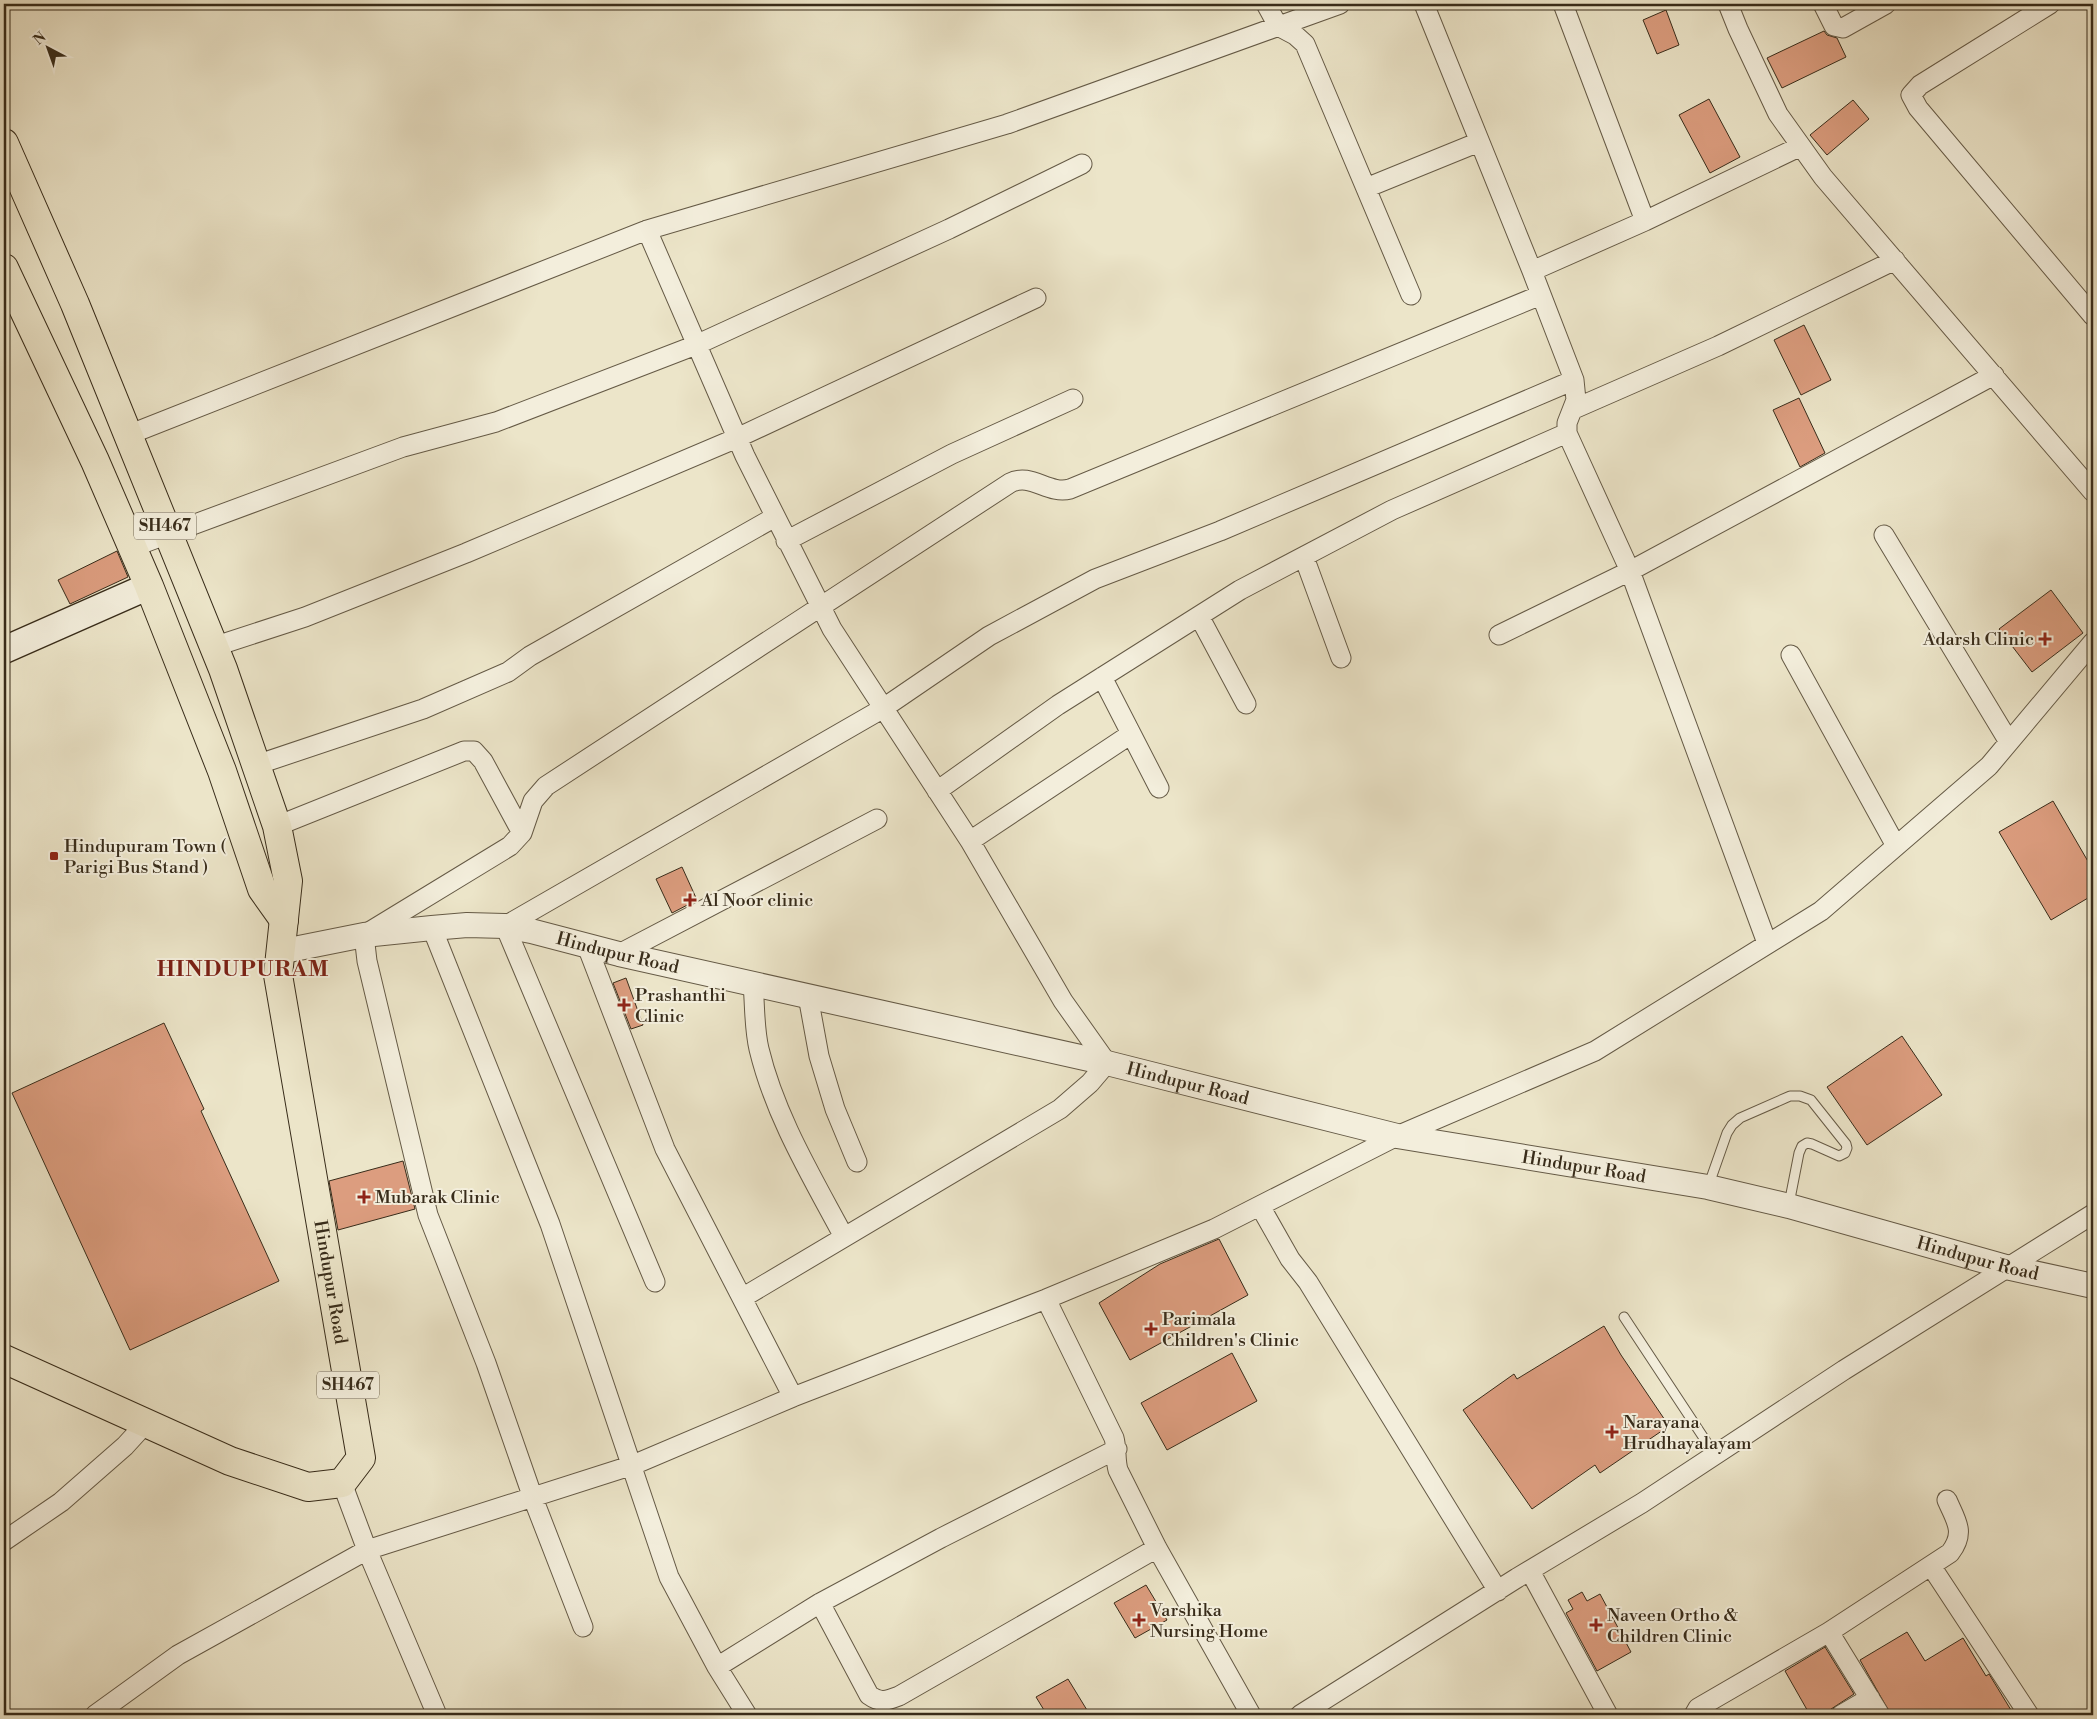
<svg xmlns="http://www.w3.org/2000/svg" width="2097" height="1719" font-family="'Libre Bodoni',serif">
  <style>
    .building { fill: #dc9d7f; stroke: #382c1a }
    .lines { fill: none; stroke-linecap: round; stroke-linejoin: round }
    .service-casing { stroke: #655a46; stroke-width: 11 }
    .minor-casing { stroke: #655a46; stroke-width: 21 }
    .tertiary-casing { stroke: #655a46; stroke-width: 26 }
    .secondary-casing { stroke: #382c1a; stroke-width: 29 }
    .primary-casing { stroke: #382c1a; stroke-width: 30 }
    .service { stroke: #f3eedc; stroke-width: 9 }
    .minor { stroke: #f3eedc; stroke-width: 19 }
    .tertiary { stroke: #f3eedc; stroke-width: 24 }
    .secondary { stroke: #f3eedc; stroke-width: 26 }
    .primary { stroke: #ece5c9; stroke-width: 28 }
    .poi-dot { fill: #8f2418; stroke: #f3eedc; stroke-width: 2 }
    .labels { text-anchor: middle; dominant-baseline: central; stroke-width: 4; stroke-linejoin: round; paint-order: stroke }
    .shield { fill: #f3eedc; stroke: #706654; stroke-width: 1 }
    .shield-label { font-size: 16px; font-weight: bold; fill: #382c1a }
    .poi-label { font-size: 18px; fill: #382c1a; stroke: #f3eedc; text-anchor: start }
    .street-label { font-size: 18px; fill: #382c1a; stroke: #f3eedc }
    .district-label { font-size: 22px; font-weight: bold; letter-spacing: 1px; fill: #7a1f14; stroke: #f3eedc }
  </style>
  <rect width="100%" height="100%" fill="#ece5c9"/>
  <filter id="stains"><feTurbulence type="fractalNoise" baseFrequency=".004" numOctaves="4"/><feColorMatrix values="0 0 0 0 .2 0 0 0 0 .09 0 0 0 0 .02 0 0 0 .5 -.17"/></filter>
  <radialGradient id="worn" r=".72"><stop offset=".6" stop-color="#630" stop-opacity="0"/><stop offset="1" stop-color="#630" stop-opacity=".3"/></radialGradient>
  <!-- building -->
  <path class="building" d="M1666 10 1679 45 1657 54 1643 20Z
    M1824 31 1827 35 1837 38 1846 57 1782 88 1767 58Z
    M1709 99 1740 157 1710 173 1679 115Z
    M1853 100 1869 119 1827 155 1810 135Z
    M1804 325 1831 380 1801 395 1774 340Z
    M1799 398 1825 453 1800 467 1773 410Z
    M117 551 128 577 70 604 58 580Z
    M2051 590 2083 633 2032 672 1999 629Z
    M2053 801 2093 870V895L2051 920 1999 832Z
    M682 867 697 900 672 913 656 879Z
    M626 978 643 1025 631 1029 613 983Z
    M164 1023 204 1109 201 1111 279 1281 130 1350 12 1093Z
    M1902 1036 1942 1095 1867 1145 1827 1087Z
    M403 1161 415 1209 338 1230 329 1181Z
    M1219 1239 1248 1295 1130 1360 1099 1303 1160 1264Z
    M1604 1326 1621 1355 1669 1426 1600 1473 1595 1465 1532 1509 1463 1410 1514 1374 1517 1379Z
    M1232 1353 1257 1401 1167 1450 1141 1403Z
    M1146 1585 1167 1620 1135 1638 1114 1603Z
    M1582 1592 1587 1601 1600 1594 1631 1652 1597 1671 1566 1613 1573 1609 1568 1600Z
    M1907 1632 1925 1661 1963 1638 1986 1676 1989 1674 2014 1715H1891L1860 1660Z
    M1825 1647 1854 1694 1822 1715H1810L1785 1671Z
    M1068 1679 1090 1715H1047L1036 1697Z"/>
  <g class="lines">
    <!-- service casing -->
    <g class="service-casing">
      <path id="service" d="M1708 1187 1727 1133 1732 1125 1740 1118 1790 1096H1800L1811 1100 1846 1144 1847 1148 1845 1153 1839 1156 1812 1144 1807 1143 1802 1146 1799 1153 1789 1204
        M1624 1317 1715 1455"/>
    </g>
    <!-- minor casing -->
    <g class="minor-casing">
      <path id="minor" d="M1266 4 1278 26 1295 35 1305 44 1411 295
        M1424 4 1532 271 1574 380 1576 400 1567 423V433L1630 571 1767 943
        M1563 4 1645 221
        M1728 4 1738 29 1778 114 1823 177 2093 492
        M1823 4 1834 26 1843 28 1886 4
        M2050 4 1920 85 1911 95 1918 108 2093 316
        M1366 188 1479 142
        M647 230 745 456 832 629 970 841 1063 1001 1107 1063 1090 1083 1060 1109 742 1298
        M1532 271 1645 221 1801 146
        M1574 409 1718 346 1895 260
        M128 435 647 230 1007 124 1340 4
        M1884 535 2009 742
        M786 541 952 454 1073 399
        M133 547 403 447 496 422 696 345 949 229 1082 164
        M1304 557 1341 658
        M1199 616 1246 704
        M1499 635 1630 571 1994 375
        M213 647 305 617 466 553 737 438 1036 298
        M1791 655 1896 846
        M1102 677 1159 788
        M256 765 423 709 508 672 530 656 775 517
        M937 791 1058 705 1240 590 1392 510 1567 433
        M277 826 464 751H474L483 761 522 833
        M970 841 1131 734
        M432 928 550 1224 669 1577 717 1667 747 1715
        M587 946 665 1149 793 1397
        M619 954 877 819
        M753 984C755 1005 754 1028 759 1049 775 1116 812 1177 844 1237
        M808 996 819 1056 835 1109 857 1162
        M1260 1206 1290 1259 1308 1282 1498 1591
        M655 1282 505 926 882 709 989 636 1095 579 1220 531 1574 380
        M1046 1299 1114 1438C1117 1449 1115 1459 1118 1470L1157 1548 1251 1715
        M342 1483 367 1550 437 1715
        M4 1541 61 1502 125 1446 146 1423
        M1931 1566 2029 1715
        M1530 1571 1608 1715
        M820 1603 869 1695C880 1703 886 1701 899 1696L1157 1548
        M583 1627 533 1498 486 1363 428 1215 367 961 364 935 510 846 522 833 533 801 546 786 1010 483C1031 472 1048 495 1070 489L1541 295
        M1829 1632 1950 1553C1966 1532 1956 1521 1947 1500
        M717 1667 820 1603 941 1538 1117 1449
        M95 1715 178 1655 367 1550 633 1465 793 1397 1046 1299 1214 1229 1397 1136 1595 1051 1821 911 1989 766 2093 642
        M1300 1715 1517 1578 1642 1503 1844 1370 2093 1214
        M1694 1715 1698 1708 1829 1632 1880 1715
        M1841 1715 1870 1698"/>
    </g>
    <!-- tertiary casing -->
    <g class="tertiary-casing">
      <g id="tertiary">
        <path id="s1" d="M279 952 364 935 432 928 467 925 505 926 531 931 619 954 1107 1063 1397 1136 1708 1187 1789 1206 2006 1267 2093 1286"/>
      </g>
    </g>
    <!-- secondary casing -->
    <g class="secondary-casing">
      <path id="secondary" d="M4 650 149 586"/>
    </g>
    <!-- primary casing -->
    <g class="primary-casing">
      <g id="primary">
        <path id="s2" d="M4 143 75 304 223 669 277 826 288 881 278 975 361 1458 342 1483 308 1487 230 1461 4 1359"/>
        <path d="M4 268 95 461 149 586 222 771 262 889 284 920"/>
      </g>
    </g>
    <!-- service -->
    <use href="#service" class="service"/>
    <!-- minor -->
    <use href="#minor" class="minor"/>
    <!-- tertiary -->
    <use href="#tertiary" class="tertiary"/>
    <!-- secondary -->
    <use href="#secondary" class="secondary"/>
    <!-- primary -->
    <use href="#primary" class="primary"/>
  </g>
  <!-- markers -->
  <g class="poi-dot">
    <path d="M2042.5 631.5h5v5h5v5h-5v5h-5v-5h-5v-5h5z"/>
    <rect x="49" y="851" width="10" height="10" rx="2.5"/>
    <path d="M687.5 892.5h5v5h5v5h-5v5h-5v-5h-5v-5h5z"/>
    <path d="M621.5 997.5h5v5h5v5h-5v5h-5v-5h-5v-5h5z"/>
    <path d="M361.5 1189.5h5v5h5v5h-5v5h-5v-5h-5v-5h5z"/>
    <path d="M1148.5 1321.5h5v5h5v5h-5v5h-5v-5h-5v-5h5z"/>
    <path d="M1609.5 1424.5h5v5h5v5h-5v5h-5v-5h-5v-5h5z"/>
    <path d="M1136.5 1612.5h5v5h5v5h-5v5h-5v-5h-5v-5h5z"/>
    <path d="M1593.5 1617.5h5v5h5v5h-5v5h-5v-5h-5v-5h5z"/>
  </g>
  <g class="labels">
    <!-- shield labels -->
    <g class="shield">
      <rect x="134" y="512.5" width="62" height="27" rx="4"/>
      <rect x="317" y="1371.5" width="62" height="27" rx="4"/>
    </g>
    <g class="shield-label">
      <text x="165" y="526">SH467</text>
      <text x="348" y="1385">SH467</text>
    </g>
    <!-- poi labels -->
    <g class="poi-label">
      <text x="2034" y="639" text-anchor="end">Adarsh Clinic</text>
      <text x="64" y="846">Hindupuram Town (<tspan x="64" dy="21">Parigi Bus Stand )</tspan></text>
      <text x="701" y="900">Al Noor clinic</text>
      <text x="635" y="995">Prashanthi<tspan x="635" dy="21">Clinic</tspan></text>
      <text x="375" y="1197">Mubarak Clinic</text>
      <text x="1162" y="1319">Parimala<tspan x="1162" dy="21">Children's Clinic</tspan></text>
      <text x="1623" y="1422">Narayana<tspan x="1623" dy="21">Hrudhayalayam</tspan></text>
      <text x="1150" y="1610">Varshika<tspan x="1150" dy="21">Nursing Home</tspan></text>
      <text x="1607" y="1615">Naveen Ortho &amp;<tspan x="1607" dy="21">Children Clinic</tspan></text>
    </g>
    <!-- street labels -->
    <g class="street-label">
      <text stroke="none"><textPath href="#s1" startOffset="344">Hindupur Road</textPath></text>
      <text stroke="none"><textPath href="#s1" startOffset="929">Hindupur Road</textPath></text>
      <text stroke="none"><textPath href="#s1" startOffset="1334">Hindupur Road</textPath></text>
      <text stroke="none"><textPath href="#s1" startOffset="1739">Hindupur Road</textPath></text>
      <text stroke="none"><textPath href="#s2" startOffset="1198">Hindupur Road</textPath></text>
    </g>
    <!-- district labels -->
    <g class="district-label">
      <text x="243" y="969">HINDUPURAM</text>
    </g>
  </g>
  <!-- margin -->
  <rect width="2097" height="1719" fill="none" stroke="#ece5c9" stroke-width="20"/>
  <rect x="5" y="5" width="2087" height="1709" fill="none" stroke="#382c1a" stroke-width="2.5"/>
  <rect x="10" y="10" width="2077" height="1699" fill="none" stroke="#382c1a"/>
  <!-- north arrow -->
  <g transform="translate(48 48) rotate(319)" stroke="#f3eedc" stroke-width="4" paint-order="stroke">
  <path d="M0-4L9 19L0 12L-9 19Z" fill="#382c1a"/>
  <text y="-8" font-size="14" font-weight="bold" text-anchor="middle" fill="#382c1a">N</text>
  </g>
  <rect width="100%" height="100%" filter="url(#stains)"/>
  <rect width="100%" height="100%" fill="url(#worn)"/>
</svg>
